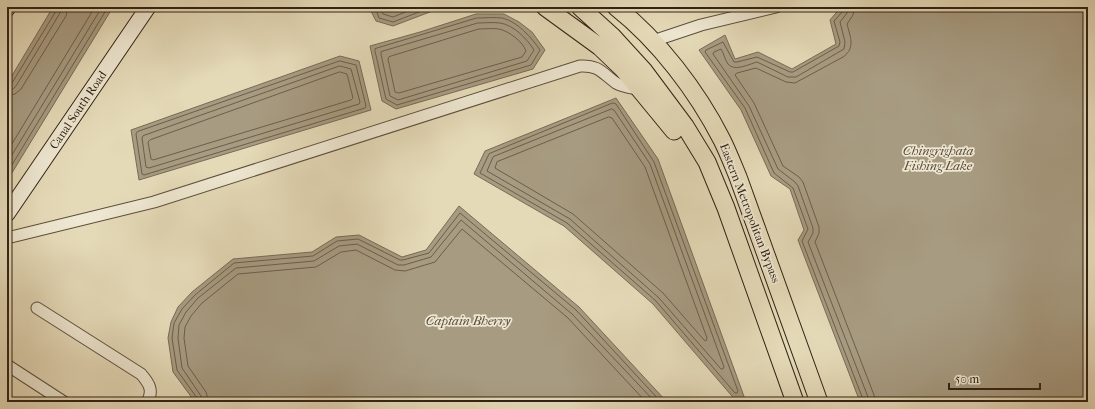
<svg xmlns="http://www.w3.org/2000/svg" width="1095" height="409" font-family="'IM FELL French Canon',serif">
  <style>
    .water { fill: #a79b81; stroke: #776b56 }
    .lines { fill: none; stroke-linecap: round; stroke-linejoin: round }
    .shore { stroke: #6c5e4b; stroke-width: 1 }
    .street-casing { stroke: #5d503e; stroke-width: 13 }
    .secondary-casing { stroke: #302215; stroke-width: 17 }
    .primary-casing { stroke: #302215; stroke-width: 19 }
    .street { stroke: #eee7d1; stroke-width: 11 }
    .secondary { stroke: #eee7d1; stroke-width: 15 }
    .primary { stroke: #e5dab8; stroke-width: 17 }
    .labels { text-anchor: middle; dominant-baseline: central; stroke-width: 3.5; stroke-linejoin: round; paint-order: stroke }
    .street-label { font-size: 12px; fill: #302215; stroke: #eee7d1 }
    .water-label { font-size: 13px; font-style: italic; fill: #5a4c3b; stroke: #eee7d1 }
  </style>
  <rect width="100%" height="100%" fill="#e5dab8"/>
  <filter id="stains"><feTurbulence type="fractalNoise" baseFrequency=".005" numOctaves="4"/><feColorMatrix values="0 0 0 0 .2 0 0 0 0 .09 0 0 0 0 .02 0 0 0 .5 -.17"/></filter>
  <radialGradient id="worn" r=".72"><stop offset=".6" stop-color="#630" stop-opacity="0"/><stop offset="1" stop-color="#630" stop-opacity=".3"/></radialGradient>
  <!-- water -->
  <path class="water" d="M53 7H113L7 181V84Z
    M371 7H443L393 26 376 21 370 9Z
    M841 7H1088V402H860L798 240 804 230 790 189 771 176 741 110 699 50 725 35 735 59 758 52 792 69 836 44 830 20Z
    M476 14H504L519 22 532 32 545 50 533 69 396 109 382 101 370 46 420 32Z
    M340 56 359 61 371 110 139 180 131 130Z
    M616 98 658 159 746 402H737L653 304 564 226 474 174 485 151Z
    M459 206 579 307 667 402H195L173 372 168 338 171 322 178 307 192 292 233 259 312 252 336 237 359 235 402 257 426 250Z"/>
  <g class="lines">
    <!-- shore -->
    <path class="shore" d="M375 7 379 18 393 22 432 7
      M380 7 383 14 393 17 418 7
      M843 7V11L834 21 840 42 839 46 793 72H790L757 57 737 62H734L723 42 706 50 705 52 745 108 774 173 793 188 808 229 802 241 864 402
      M848 7 847 13 840 22 845 42 844 49 796 77H788L757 62C749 64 735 72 728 64 725 60 724 54 721 49L714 52 713 54 749 106 778 169 795 182 798 186 813 228V233L808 242 868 397 869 402
      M854 7 853 15 847 24C850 36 856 48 843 57L795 83 786 82 756 68 737 73 735 75 754 103 783 166 799 177 803 182 819 227V233L815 242 874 395 875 402
      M477 18C485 18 495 17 502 18 517 21 532 38 540 50L531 65 397 105 386 99 375 51V49Z
      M478 23C485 23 493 22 500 23 514 25 527 39 534 50L527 61 398 100 390 96 381 54V52Z
      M479 29C485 29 493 28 499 29 509 31 523 42 526 51L522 57 399 93 395 92 388 59 389 57Z
      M340 61 356 65 366 106 365 108 144 175 142 174 136 134 137 132Z
      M340 66 351 69 360 102 359 104 149 168 146 167 142 138 143 136Z
      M340 72 347 74 353 98 351 100 153 160 151 159 148 142 150 140Z
      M7 85 12 83 56 11V7
      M7 90 13 89 16 86 60 13 62 7
      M7 96 15 94 21 89 66 16 68 7
      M613 103 616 104 654 162 738 391 737 393H735L656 301 567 223 480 173 489 154Z
      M612 109 614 110 650 164 724 367 723 369H721L659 298 570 219 487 171 493 157Z
      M609 117 612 118 645 167 707 338 706 341 704 340 663 293 573 214 495 168 497 162Z
      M7 152 95 7
      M7 163 102 7
      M7 173 108 7
      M198 402 197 398 177 370 172 338 174 323 182 309 195 295 234 263 313 256 337 241 358 239 400 260H403L429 253 460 213 576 310 661 402
      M203 402 201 396 182 368 178 338 179 325 186 312 198 298 236 268 314 261 339 246 357 244 398 265H404L431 257 461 220 572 314 655 402
      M209 402 206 392 188 366 184 338 185 327 191 316 202 303 238 274 316 267 341 252 356 250 395 270 405 271 435 262 462 229 568 318 646 402"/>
    <!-- street casing -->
    <g class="street-casing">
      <path id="street" d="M653 41 701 25 776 7
        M7 237H11L154 202 580 66C599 65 602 73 616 83 623 87 633 88 641 90
        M37 308 141 374C149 383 154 391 147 402
        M7 365 64 402"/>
    </g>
    <!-- secondary casing -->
    <g class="secondary-casing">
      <path id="secondary" d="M7 9 8 7
        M7 214 148 7"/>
    </g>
    <!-- primary casing -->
    <g class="primary-casing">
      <path id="primary" d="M545 7 600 47 623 69 674 131
        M580 7 612 36 644 71 685 126 707 162 726 208 795 402
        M616 7C659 41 697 91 722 140 728 152 733 165 738 177L819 402"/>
    </g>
    <!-- street -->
    <use href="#street" class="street"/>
    <!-- secondary -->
    <use href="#secondary" class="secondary"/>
    <!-- primary -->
    <use href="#primary" class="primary"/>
  </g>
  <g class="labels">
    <!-- street labels -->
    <g class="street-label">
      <text transform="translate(78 110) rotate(-56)">Canal South Road</text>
      <text transform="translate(750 213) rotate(69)">Eastern Metropolitan Bypass</text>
    </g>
    <!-- water labels -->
    <g class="water-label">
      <text x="938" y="150">Chingrighata<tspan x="938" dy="15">Fishing Lake</tspan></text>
      <text x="468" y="320">Captain Bherry</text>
    </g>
  </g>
  <!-- margin -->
  <rect width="1095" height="409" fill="none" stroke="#e5dab8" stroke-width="24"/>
  <rect x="8" y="8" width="1079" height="393" fill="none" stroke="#302215" stroke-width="2"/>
  <rect x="12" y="12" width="1071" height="385" fill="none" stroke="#302215"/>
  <!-- scale -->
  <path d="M949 383v6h91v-6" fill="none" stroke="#302215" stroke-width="2"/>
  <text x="955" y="383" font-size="12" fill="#302215" stroke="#eee7d1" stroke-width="3" paint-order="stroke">50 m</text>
  <rect width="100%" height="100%" filter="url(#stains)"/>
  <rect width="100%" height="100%" fill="url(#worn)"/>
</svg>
